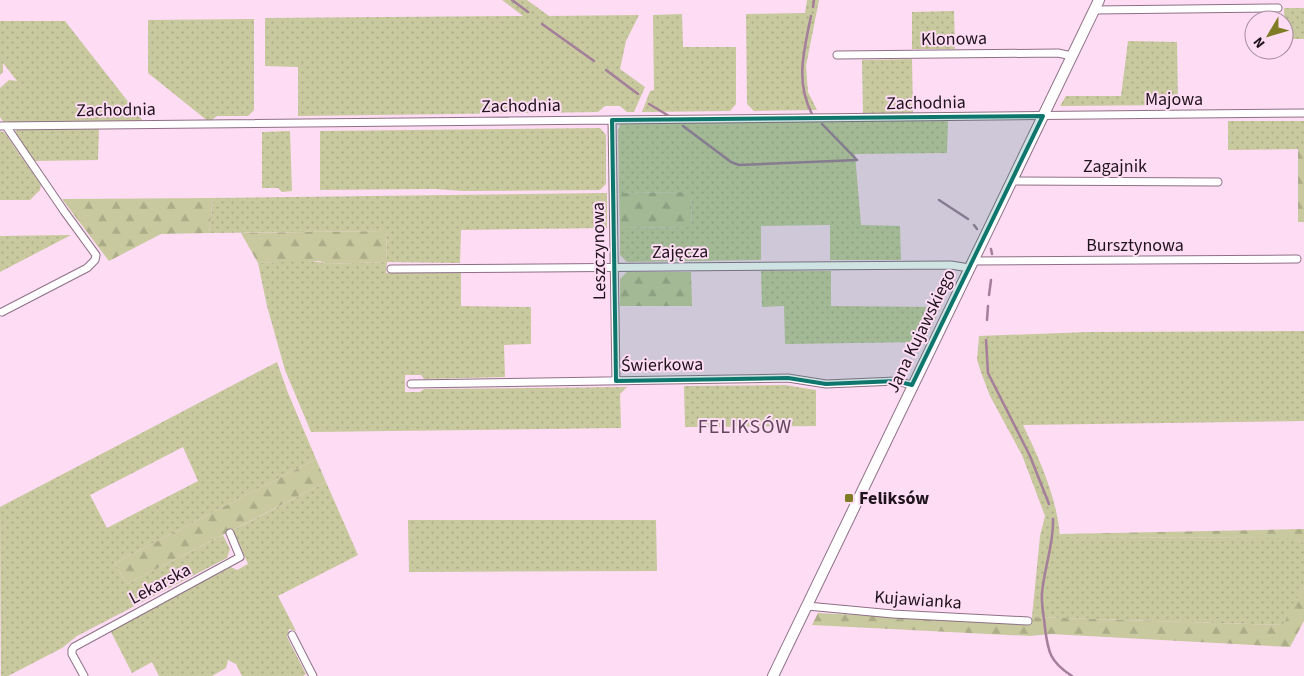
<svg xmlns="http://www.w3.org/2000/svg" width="1304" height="676" font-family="'Source Sans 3',sans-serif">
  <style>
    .grass { fill: url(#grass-dots); fill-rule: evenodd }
    .forest { fill: url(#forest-firs) }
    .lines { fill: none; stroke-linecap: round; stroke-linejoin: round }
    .stream { stroke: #a47e9a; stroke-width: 2.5 }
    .street-casing { stroke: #8e7085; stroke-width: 9 }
    .secondary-casing { stroke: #8e7085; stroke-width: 12 }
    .street { stroke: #fff; stroke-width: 7 }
    .secondary { stroke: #fff; stroke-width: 10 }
    .marked { fill: #0f766e; fill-opacity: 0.2; stroke: #0f766e; stroke-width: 4; stroke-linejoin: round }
    .poi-dot { fill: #7e7d25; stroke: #fedcf4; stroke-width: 2 }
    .labels { text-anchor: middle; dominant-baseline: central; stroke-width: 4; stroke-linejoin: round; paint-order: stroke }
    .street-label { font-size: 18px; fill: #1f131c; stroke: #fedcf4 }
    .poi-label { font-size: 18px; font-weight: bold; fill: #1f131c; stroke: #fedcf4; text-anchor: start }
    .quarter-label { font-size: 20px; letter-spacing: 1px; fill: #62465b; stroke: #fedcf4 }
  </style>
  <defs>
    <pattern id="grass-dots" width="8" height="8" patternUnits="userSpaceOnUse" patternTransform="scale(1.25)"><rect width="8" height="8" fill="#c8c99e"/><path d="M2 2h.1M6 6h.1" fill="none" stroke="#abac88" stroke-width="1.8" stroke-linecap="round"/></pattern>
    <pattern id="forest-firs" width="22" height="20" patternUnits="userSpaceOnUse" patternTransform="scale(1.25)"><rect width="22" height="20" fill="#c8c99e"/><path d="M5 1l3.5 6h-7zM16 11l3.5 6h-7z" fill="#abac88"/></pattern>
  </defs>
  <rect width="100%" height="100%" fill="#fedcf4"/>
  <!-- grass -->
  <path class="grass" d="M502 0H527L549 16 639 15 626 41 620 69 645 87 634 112H627L620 106H605L598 112 298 116V67L265 66V18L523 16Z
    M807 0H819L806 66 808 92 817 110 754 111 747 104 746 14 805 13Z
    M1284 8H1304V39H1285Z
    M954 11 955 49H912V12Z
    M682 14 683 47H736V104L730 111 642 112 650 91 654 90 653 15Z
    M254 19V110L248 116H217L209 122 148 73V20Z
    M0 21H65L144 122 5 124 0 117V88L9 80 17 81 3 63V72L0 75Z
    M1128 41 1177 42 1178 105 1060 106 1066 96H1121Z
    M912 59 913 115 863 114 862 60Z
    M948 119 947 153 855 154 861 225 900 226 901 260H830V225L761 226V260L627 262 620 255V228L692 227 691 192 619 193 618 130 621 123Z
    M1228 121H1304V149L1228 150Z
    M99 127 98 160 34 161 14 133 18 129Z
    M600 128 606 135V184L600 190 463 191 435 189 320 190V131Z
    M0 131 5 133 41 185 40 190 30 200H0Z
    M290 131 292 191 282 192 278 188H262V132Z
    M607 193V228L461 230 460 263 387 262 386 273H461V306L531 307V344L504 345 505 377 424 379 421 375H405V392H420L424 389 627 387 620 394 621 428 311 432 285 370 267 306 258 263C275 263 312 258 326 264L387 262 386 231 209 233 213 198Z
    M71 235 0 272V236Z
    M761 271H831V306L941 307 924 342 785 344 784 306 762 307Z
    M1304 331V421L1023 425C1040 460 1057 498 1060 537L1296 538 1304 543V586L1285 624 1283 625 1032 617 1040 536 1045 516 1022 455 990 396 982 375 977 360 979 336 1088 332Z
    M277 362 288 393 316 459 115 563 127 584 223 535 230 549 227 558 77 636 62 648 8 676H1L0 507ZM183 447 198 481 107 528 90 495Z
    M785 385 816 390V426L685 427 684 386Z
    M326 482 358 555 278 596 296 631 289 629 287 637 306 674 303 676H242L236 664 228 660 226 668 212 676H159L152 662 132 673 110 630 231 567 237 570 248 564 233 530Z
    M408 520H656L657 571 409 572Z"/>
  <!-- forest -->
  <path class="forest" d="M1298 149H1304V222H1298Z
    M691 192 692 227 620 228 619 193Z
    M213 198 209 233 161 234 109 261 62 199Z
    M386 231 387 262 326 264 320 261 258 263 241 233Z
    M627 272H691L692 306H620V279Z
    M316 459 326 482 127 584 115 563Z
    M1304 529V543L1296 538 1060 537V534Z
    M1304 586V621L1290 647 1051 634 1030 636 812 625 818 613 1031 624 1032 617 1283 625Z"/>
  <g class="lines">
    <!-- stream -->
    <path class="stream" d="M512 0 528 12
      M813 7 814 0
      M811 16C804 51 795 81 812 114
      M542 24 594 61
      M606 70 638 94
      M649 104 669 116
      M822 124 857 160
      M683 126 731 162 739 165 857 160
      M939 200 968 219
      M974 225 977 229
      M991 249 992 254
      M989 295 991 280
      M987 320 988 306
      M986 340 988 373 1030 456 1049 504
      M1053 519C1054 544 1044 568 1042 593 1041 604 1044 616 1045 628 1048 652 1050 662 1072 676"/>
    <!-- street casing -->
    <g class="street-casing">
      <path id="street" d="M1094 10 1278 8
        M837 55 1058 53 1072 56
        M612 120 616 381
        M0 126 1304 113
        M1011 181 1218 182
        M973 261 1297 259
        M391 269 951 265 969 268
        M2 312 87 268 95 260 96 255 64 211 6 126
        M411 384 788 378 826 384 896 381 912 385
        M807 606 893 614 1028 621
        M292 635 313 676
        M84 676 72 654V650L74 647 240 557 230 533"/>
    </g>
    <!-- secondary casing -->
    <g class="secondary-casing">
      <path id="secondary" d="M773 676 1099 0"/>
    </g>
    <!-- street -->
    <use href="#street" class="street"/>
    <!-- secondary -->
    <use href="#secondary" class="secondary"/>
  </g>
  <!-- marked area -->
  <path class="marked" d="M1043 116 912 385 896 381 826 384 788 378 616 381 612 120Z"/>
  <!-- markers -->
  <rect class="poi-dot" x="844" y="493" width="10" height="10" rx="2.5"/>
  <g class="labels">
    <!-- street labels -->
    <g class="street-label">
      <text transform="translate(954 39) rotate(-1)">Klonowa</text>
      <text x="1174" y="99">Majowa</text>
      <text transform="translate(926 103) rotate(-1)">Zachodnia</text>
      <text transform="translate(521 106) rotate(-1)">Zachodnia</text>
      <text transform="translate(116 110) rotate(-1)">Zachodnia</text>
      <text x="1115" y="166">Zagajnik</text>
      <text x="1135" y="245">Bursztynowa</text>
      <text transform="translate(599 251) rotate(-91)">Leszczynowa</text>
      <text transform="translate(680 252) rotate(-1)">Zajęcza</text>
      <text transform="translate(921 331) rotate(-64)">Jana Kujawskiego</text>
      <text transform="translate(662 365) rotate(-1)">Świerkowa</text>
      <text transform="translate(160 584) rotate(-28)">Lekarska</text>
      <text transform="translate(918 600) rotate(4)">Kujawianka</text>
    </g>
    <!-- poi labels -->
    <g class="poi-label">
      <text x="859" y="498">Feliksów</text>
    </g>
    <!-- quarter labels -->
    <g class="quarter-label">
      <text x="745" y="427">FELIKSÓW</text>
    </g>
  </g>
  <!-- north arrow -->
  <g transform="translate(1269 35) rotate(232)"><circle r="24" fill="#fedcf4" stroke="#a58c9e"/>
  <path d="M0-4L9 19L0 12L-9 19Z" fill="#7e7d25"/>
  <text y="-8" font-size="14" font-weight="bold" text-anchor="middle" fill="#1f131c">N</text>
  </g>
</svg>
